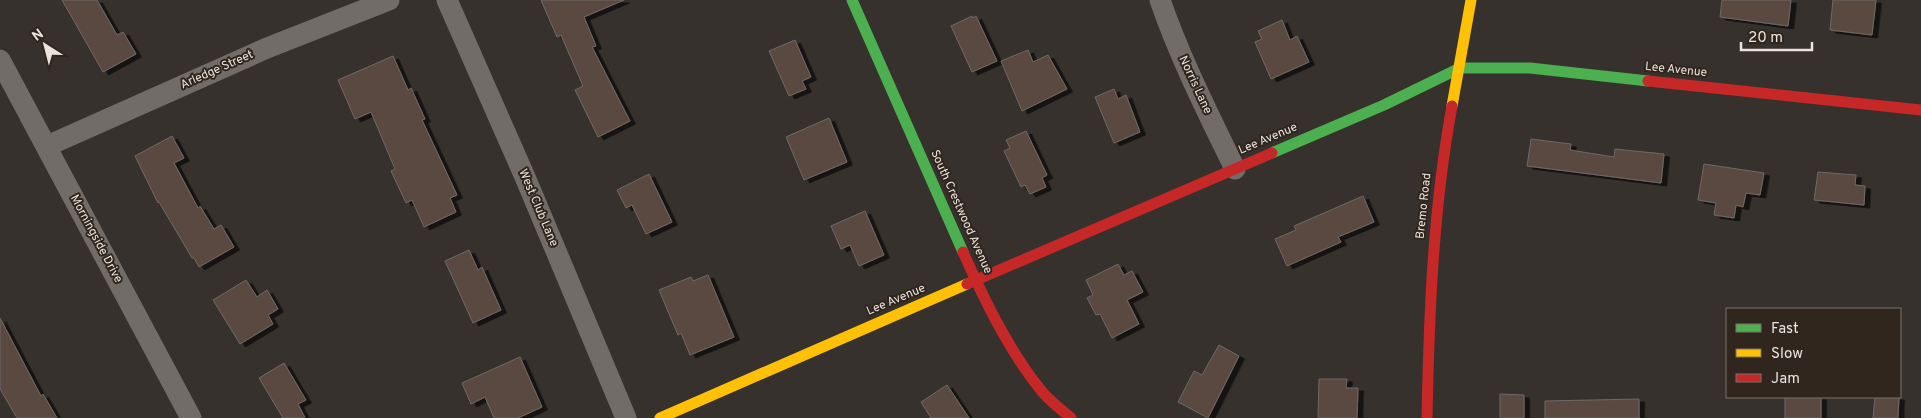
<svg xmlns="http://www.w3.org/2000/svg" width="1921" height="418" font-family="Overpass,sans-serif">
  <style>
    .building { fill: #5a4a40; stroke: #6f6966; filter: url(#shadow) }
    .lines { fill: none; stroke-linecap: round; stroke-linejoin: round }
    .street { stroke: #716c68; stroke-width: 21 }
    .fast { stroke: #4caf50; stroke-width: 11 }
    .slow { stroke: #ffc107; stroke-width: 11 }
    .jam { stroke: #c62828; stroke-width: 11 }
    .labels { text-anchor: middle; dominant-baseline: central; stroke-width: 4; stroke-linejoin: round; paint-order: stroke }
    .street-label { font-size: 12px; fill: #eae3de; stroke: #30261e }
  </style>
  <defs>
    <filter id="shadow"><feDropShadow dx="5.5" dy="3" stdDeviation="0" flood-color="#0009"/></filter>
  </defs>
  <rect width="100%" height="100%" fill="#36312c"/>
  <!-- building -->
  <path class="building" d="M62 0H97L117 35 123 32 136 54 103 72Z
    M541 0H624L584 17 596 46 592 47 630 121 598 137 575 90 583 86 561 35 557 37Z
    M1722 0H1791L1788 26 1720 17Z
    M1833 0H1876L1872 35 1830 30Z
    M972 16 973 18 976 16 997 61 972 72 951 26Z
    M1282 20 1290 40 1297 36 1309 62 1271 79 1255 42 1262 39 1258 31Z
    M795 40 811 77 802 81 806 89 789 96 769 51Z
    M1028 50 1033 62 1048 55 1067 89 1022 111 1001 61Z
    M393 56 408 90 411 88 425 119 422 120 457 195 450 198 456 212 424 227 412 200 406 203 391 171 395 169 371 112 355 119 338 80Z
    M1114 89 1118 99 1126 95 1140 132 1114 143 1095 97Z
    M829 118 847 162 804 180 786 137Z
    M1026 131 1047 175 1042 178 1046 187 1030 194 1025 185 1021 187 1004 151 1010 148 1006 140Z
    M172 136 184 158 174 163 198 208 200 206 214 229 221 225 234 247 199 267 194 258H192L159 202 158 203 135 156Z
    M1531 139 1571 144 1570 150 1614 157 1615 149 1664 154 1661 183 1527 166Z
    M1704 164 1764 173 1760 195 1746 193 1743 207 1736 205 1734 218 1714 215 1716 203 1698 200Z
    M1818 172 1856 175 1855 185 1865 186 1864 205 1814 200Z
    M649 174 672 222 646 234 632 205 626 208 617 190Z
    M1363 196 1374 222 1338 237 1341 242 1287 266 1275 239 1296 230 1294 226Z
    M865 211 884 255 859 266 850 245 841 249 831 226Z
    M469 250 478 270 482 267 501 310 473 323 445 261Z
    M1118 264 1124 275 1132 271 1143 292 1127 300 1139 324 1112 338 1100 314 1096 315 1087 298 1093 295 1086 280Z
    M708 275 734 337 690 355 681 333 678 335 659 290 691 277 693 281Z
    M246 280 257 297 267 290 278 309 268 315 273 324 240 344 213 300Z
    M0 318 41 396 43 394 57 418H17L0 389Z
    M1219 345 1239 356 1208 418 1178 402 1194 371 1202 375Z
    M520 357 542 407 518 418H494L485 397 471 404 462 383Z
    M284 363 306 400 298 404 305 418H283L259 378Z
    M1319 379H1347L1346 388H1358L1357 418H1318Z
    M947 385 969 418H931L921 402Z
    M1500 394 1524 395V418H1500Z
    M1785 397H1821V418H1785Z
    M1875 397H1899L1898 418H1873Z
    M1639 399V418H1545V401Z"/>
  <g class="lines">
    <!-- street -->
    <path class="street" d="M447 0 525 177 626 418
      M1160 0C1180 58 1208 113 1235 169
      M0 60 191 418
      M47 146 267 48 389 0"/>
    <!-- fast -->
    <path class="fast" d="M852 0 963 252
      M1272 153 1384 105 1460 68H1530L1648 81"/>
    <!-- slow -->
    <path class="slow" d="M1452 106 1471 0
      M660 418 967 284"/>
    <!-- jam -->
    <path class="jam" d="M1648 81 1921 110
      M963 252C984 299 1008 349 1040 389 1048 400 1061 409 1071 418
      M967 284 1272 153
      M1427 418C1429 314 1433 209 1452 106"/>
  </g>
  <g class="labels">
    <!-- street labels -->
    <g class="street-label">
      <text transform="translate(217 70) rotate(-24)">Arledge Street</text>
      <text transform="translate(1676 70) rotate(6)">Lee Avenue</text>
      <text transform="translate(1195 85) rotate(65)">Norris Lane</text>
      <text transform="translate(1268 139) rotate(-23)">Lee Avenue</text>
      <text transform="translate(1424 206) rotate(-84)">Bremo Road</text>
      <text transform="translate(538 208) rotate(67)">West Club Lane</text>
      <text transform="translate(961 212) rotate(66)">South Crestwood Avenue</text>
      <text transform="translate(96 239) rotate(62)">Morningside Drive</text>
      <text transform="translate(896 300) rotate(-23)">Lee Avenue</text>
    </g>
  </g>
  <!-- legend -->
  <rect x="1726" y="308" width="175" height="90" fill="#30261e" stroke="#7a726b"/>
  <rect x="1736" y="324" width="25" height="8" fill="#4caf50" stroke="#7a726b"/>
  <text x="1771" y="333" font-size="15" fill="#eae3de">Fast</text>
  <rect x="1736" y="349" width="25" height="8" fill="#ffc107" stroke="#7a726b"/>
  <text x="1771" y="358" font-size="15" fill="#eae3de">Slow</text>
  <rect x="1736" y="374" width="25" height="8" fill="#c62828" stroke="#7a726b"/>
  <text x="1771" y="383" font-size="15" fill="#eae3de">Jam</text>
  <!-- north arrow -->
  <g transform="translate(45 45) rotate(324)" stroke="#30261e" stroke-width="4" paint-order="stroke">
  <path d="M0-4L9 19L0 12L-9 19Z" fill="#eae3de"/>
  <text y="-8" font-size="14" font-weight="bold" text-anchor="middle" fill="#eae3de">N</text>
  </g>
  <!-- scale -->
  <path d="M1741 42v8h71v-8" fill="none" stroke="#eae3de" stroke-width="2.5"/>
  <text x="1748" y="42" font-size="15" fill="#eae3de" stroke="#30261e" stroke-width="4" paint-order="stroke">20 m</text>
</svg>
